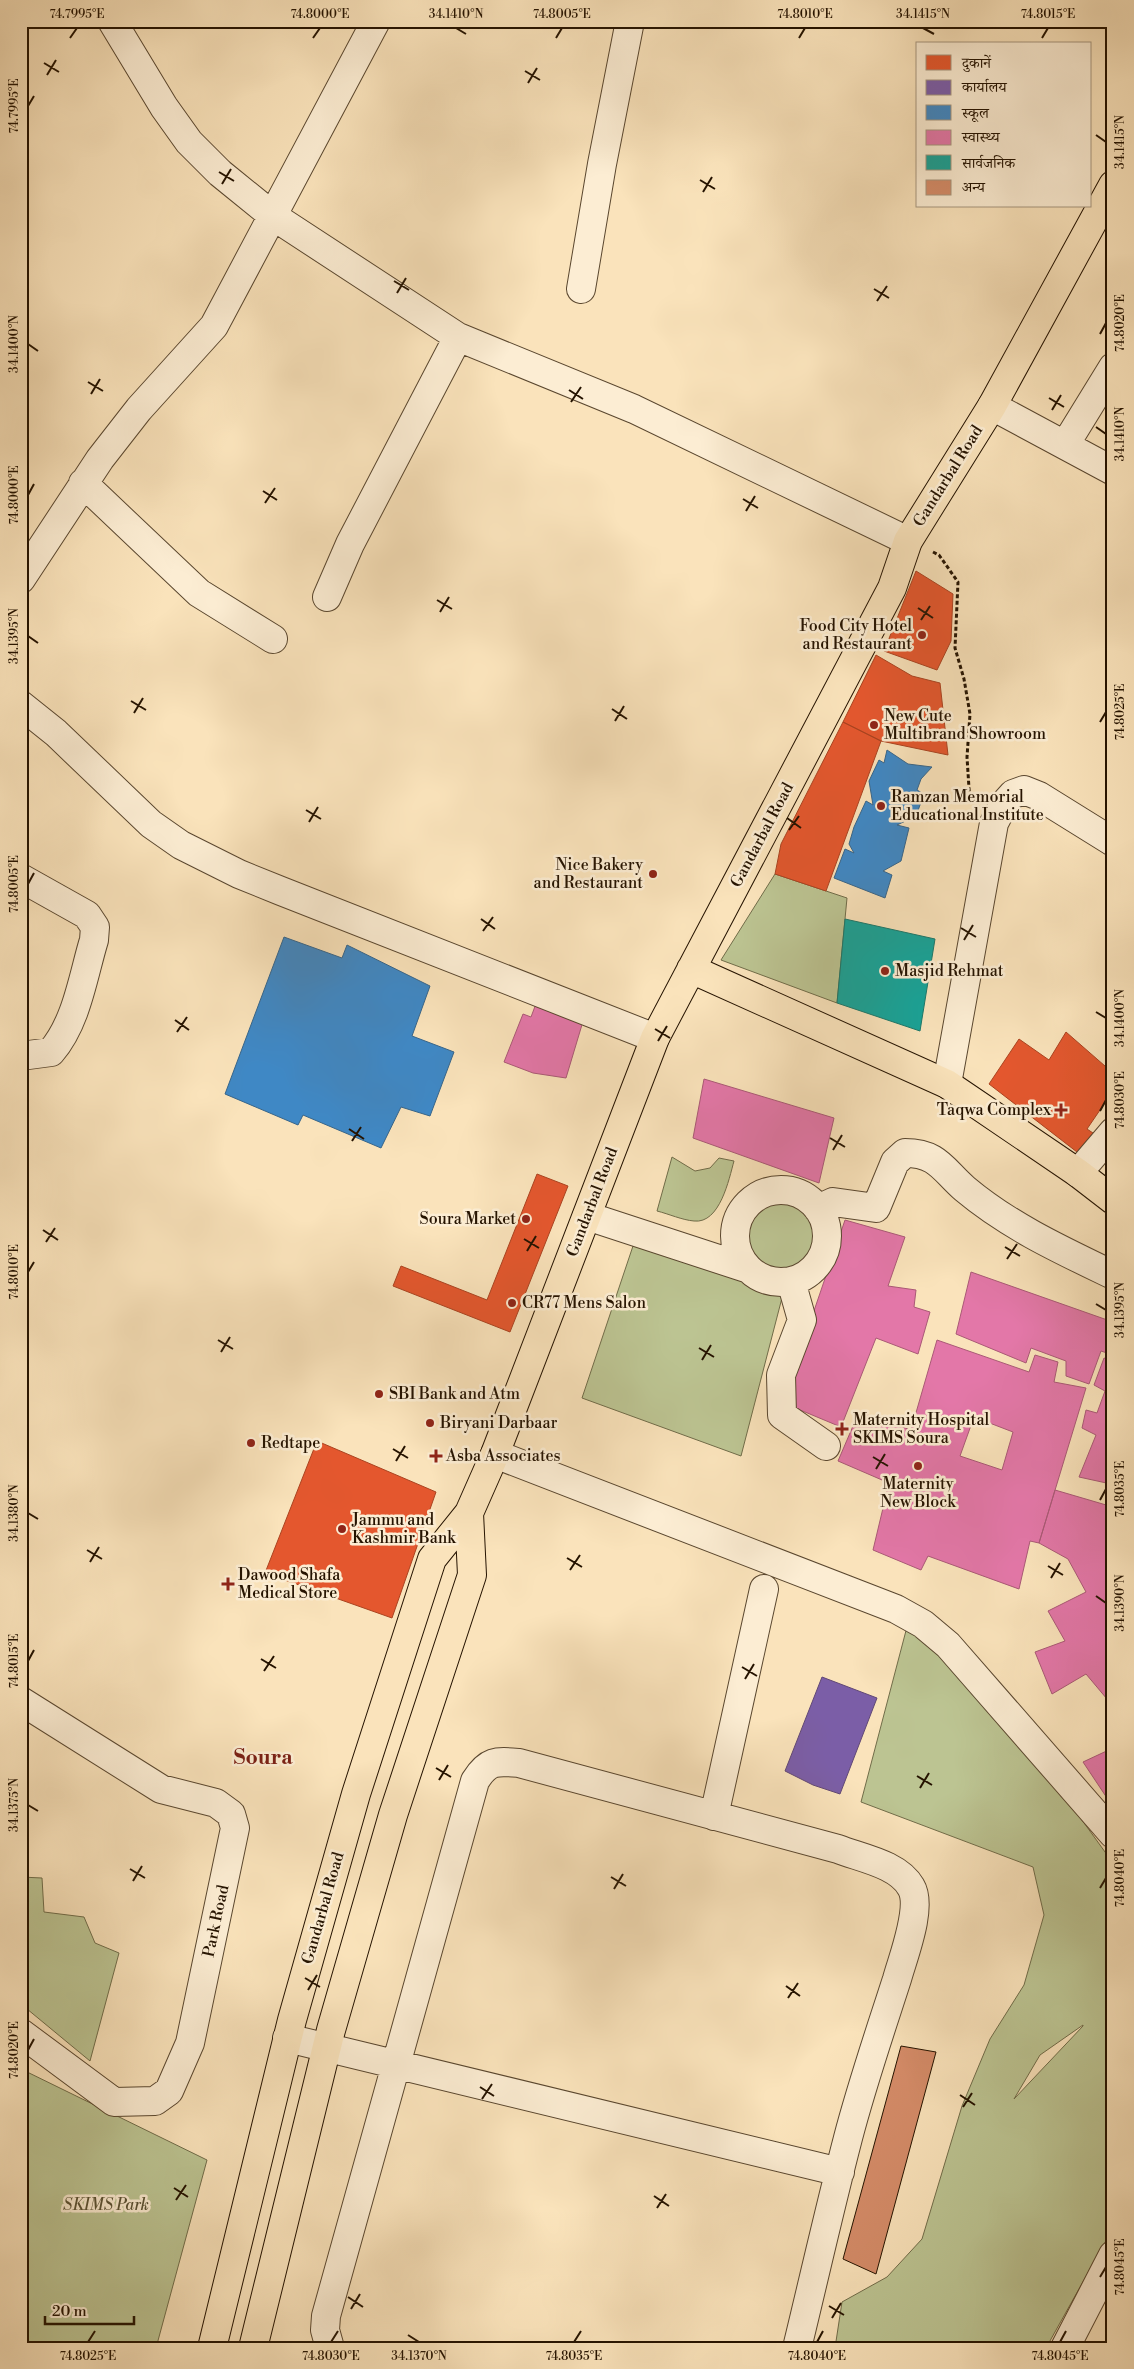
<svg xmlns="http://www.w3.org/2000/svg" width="1134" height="2369" font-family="'Libre Bodoni','Noto Serif Devanagari',serif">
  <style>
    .green { fill: #bcc492; stroke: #706c49; fill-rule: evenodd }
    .shops { fill: #e4572e; stroke: #ab4320 }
    .offices { fill: #7b5ea7; stroke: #614875 }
    .schools { fill: #3f88c5; stroke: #37658a }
    .health { fill: #e377a8; stroke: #aa5976; fill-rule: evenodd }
    .public { fill: #17a398; stroke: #1b786a }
    .building { fill: #d58c69; stroke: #251300 }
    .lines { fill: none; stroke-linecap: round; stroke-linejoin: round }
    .minor-casing { stroke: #5a472f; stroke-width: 30 }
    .major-casing { stroke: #251300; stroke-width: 30 }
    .path { stroke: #251300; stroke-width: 3; stroke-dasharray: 4 2.5; stroke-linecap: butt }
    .minor { stroke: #fcedd3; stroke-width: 28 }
    .major { stroke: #fae3bb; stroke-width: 28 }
    .ticks { fill: none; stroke: #251300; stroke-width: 2 }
    .poi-dot { fill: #8f2418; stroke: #fcedd3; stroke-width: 2 }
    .labels { text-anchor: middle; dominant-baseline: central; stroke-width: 5; stroke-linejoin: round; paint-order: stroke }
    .street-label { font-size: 16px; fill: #251300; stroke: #fcedd3 }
    .poi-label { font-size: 16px; fill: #251300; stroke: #fcedd3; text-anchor: start }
    .park-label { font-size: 16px; font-style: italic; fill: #5a5133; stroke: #fcedd3 }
    .district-label { font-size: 21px; font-weight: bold; fill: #7a1f14; stroke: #fcedd3 }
    .neatline { fill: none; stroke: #251300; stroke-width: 2 }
    .ticks-label { font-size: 12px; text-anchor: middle; fill: #251300 }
  </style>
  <rect width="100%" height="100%" fill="#fae3bb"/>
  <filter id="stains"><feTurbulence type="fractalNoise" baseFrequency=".004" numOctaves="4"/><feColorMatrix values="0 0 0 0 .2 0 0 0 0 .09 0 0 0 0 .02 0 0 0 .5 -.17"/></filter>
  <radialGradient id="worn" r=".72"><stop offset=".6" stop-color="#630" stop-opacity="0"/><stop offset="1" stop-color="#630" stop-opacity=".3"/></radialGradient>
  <!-- green -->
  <path class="green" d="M775 874 847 898 837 1003 721 960Z
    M672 1157 695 1171 710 1168 719 1158 734 1161C729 1179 720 1224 694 1221 682 1220 669 1214 657 1211Z
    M746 1235a34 34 0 1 1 68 0a34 34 0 1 1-68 0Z
    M634 1243 783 1294 741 1456 582 1398Z
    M908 1623 1035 1755 1113 1863V2228L1046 2348H835L842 2302 887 2277 922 2239 962 2106 990 2039 1024 1985 1044 1915 1033 1867 861 1802ZM1083 2025V2026L1014 2099 1040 2055Z
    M21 1877 42 1878 44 1912 84 1917 95 1943 119 1953 90 2061 21 2004Z
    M21 2069 207 2160 156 2348H21Z"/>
  <!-- shops -->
  <path class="shops" d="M916 571 953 594 951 641 937 670 884 651Z
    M876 655 912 676 940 683 948 755 881 741 843 722Z
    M843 722 881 741 826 891 775 874 781 844Z
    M1066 1032 1113 1073V1091L1087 1129 1099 1137 1086 1159 989 1084 1019 1039 1049 1060Z
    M537 1174 568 1186 510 1332 393 1286 401 1266 487 1300Z
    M317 1441 436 1492 392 1618 265 1573Z"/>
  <!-- offices -->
  <path class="offices" d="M822 1677 877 1698 840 1794 813 1785 785 1771Z"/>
  <!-- schools -->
  <path class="schools" d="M887 750 908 764 932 767 921 779 917 790 924 794 916 816 897 825 909 828 901 861 883 871 892 875 885 898 834 878 845 849 854 853 849 844 854 827 866 801 873 805 869 781 879 760 884 763Z
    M284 937 342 958 347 945 430 986 412 1036 454 1052 430 1116 401 1107 381 1148 303 1115 298 1125 225 1094Z"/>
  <!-- health -->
  <path class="health" d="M537 1001 584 1018 566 1078 533 1073 504 1062 523 1014 531 1017Z
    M704 1079 834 1118 819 1183 693 1138Z
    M845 1220 905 1237 888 1286 916 1290 914 1307 930 1312 918 1354 876 1338 841 1427 793 1407 789 1384Z
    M971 1272 1113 1322V1355L1101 1351 1089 1384 1066 1376V1361L1031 1348 1026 1363 956 1334Z
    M937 1340 1029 1372 1035 1355 1058 1362 1054 1382 1086 1388 1039 1543 1030 1541 1019 1589 928 1556 921 1570 873 1550 889 1483 838 1461 859 1412 911 1430ZM974 1417 1013 1432 1002 1470 960 1456Z
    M1104 1358 1113 1361 1111 1484 1079 1477 1096 1435 1082 1428 1086 1410 1097 1413 1105 1391 1094 1385Z
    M1055 1490 1113 1507V1696L1107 1699 1086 1674 1052 1694 1035 1652 1065 1641 1048 1611 1086 1592 1068 1559 1039 1543Z
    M1113 1748V1807L1083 1762Z"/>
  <!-- public -->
  <path class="public" d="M845 919 935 939 920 1031 837 1003Z"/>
  <!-- building -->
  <path class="building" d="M901 2046 936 2052 876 2274 843 2259Z"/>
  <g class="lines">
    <!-- minor casing -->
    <g class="minor-casing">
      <path id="minor" d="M112 21 164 107 189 142 220 173 273 216 458 337 634 409 908 541
        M581 289 602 164 630 21
        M992 406 1113 471
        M1065 445 1113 367
        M83 483 199 593 273 639
        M21 579 100 459 139 409 214 326 376 21
        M327 597 350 544 458 337
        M21 705 56 733 151 824 181 845 239 874 281 891 655 1038
        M21 878 87 915 95 927 94 940C83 976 77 1022 51 1052L21 1056
        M947 1084 994 823 1004 804 1013 794 1024 790 1039 796 1113 842
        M1078 1173 1113 1132
        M735 1236a46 46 0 1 1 92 0a46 46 0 1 1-92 0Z
        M818 1209 833 1202 876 1208 895 1162 905 1153C938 1153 943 1170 965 1189 1009 1226 1061 1250 1113 1275
        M587 1216 749 1269
        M791 1281 802 1320 781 1375 782 1415 826 1446
        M495 1454 896 1609 923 1624 948 1645 1113 1834
        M21 1701 161 1789 216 1803 231 1814 235 1828 190 2043 169 2091 155 2101 114 2102 21 2033
        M714 1816 764 1589
        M287 2038 840 2172
        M330 2348 325 2330 326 2316 475 1781C488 1760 496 1761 519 1763L838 1849C861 1858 898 1864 911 1887 923 1907 903 1957 897 1979 880 2032 862 2084 848 2138 830 2207 814 2278 797 2348
        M1065 2348 1113 2255"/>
    </g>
    <!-- major casing -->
    <g class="major-casing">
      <path id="major" d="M691 969 947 1084 1078 1173 1113 1200
        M212 2348 292 2020 356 1794 432 1559 469 1513 495 1454 655 1038 892 588 908 541 992 406 1113 185
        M253 2348 331 2030 393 1815 472 1575 469 1513"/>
    </g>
    <!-- path -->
    <path class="path" d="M933 552 939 555 958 582 955 648 964 679 970 714 967 757 970 804"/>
    <!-- minor -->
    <use href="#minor" class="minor"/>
    <!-- major -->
    <use href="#major" class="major"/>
  </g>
  <!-- ticks -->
  <path class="ticks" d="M456 28 466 34M923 28 934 34M70 38 77 28M313 38 320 28M556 38 562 28M799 38 805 28M1042 38 1048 28M44 63 59 72M525 71 540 80M47 75 56 60M528 83 537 68M28 106 34 96M1096 135 1106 142M219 172 234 181M700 180 715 189M222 184 231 169M703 192 712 177M394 281 409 290M874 289 889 298M397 293 406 278M877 301 887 286M1100 334 1106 323M28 344 38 351M88 382 103 391M569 390 583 399M91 394 100 379M1049 398 1064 407M571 402 581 387M1052 410 1061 395M1096 427 1106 434M263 491 277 500M28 495 34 484M743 499 758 508M265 503 275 488M746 511 755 496M437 600 452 609M918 608 933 618M440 612 449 597M921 620 930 606M28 636 38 643M131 701 146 710M612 709 627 719M134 713 143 698M615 721 624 706M1100 722 1106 712M306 810 321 819M787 818 801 828M309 822 318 807M789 830 799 816M28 884 34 873M481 919 495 929M961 928 976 937M483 931 493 917M964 940 973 925M1096 1012 1106 1018M175 1020 189 1030M655 1029 670 1038M177 1032 187 1017M658 1041 667 1026M1100 1111 1106 1100M349 1129 364 1139M830 1138 845 1147M352 1141 361 1127M833 1150 842 1135M43 1230 58 1240M524 1239 539 1248M46 1242 55 1228M1005 1247 1020 1256M527 1251 536 1236M1007 1259 1017 1244M28 1272 34 1262M1096 1304 1106 1310M218 1340 233 1349M699 1348 714 1357M221 1352 230 1337M702 1360 711 1345M393 1449 408 1458M873 1457 888 1466M396 1461 405 1446M876 1469 885 1454M1100 1500 1106 1489M28 1513 38 1519M87 1550 102 1559M567 1558 582 1567M90 1562 99 1547M1048 1566 1063 1575M570 1570 580 1555M1051 1578 1060 1563M1096 1596 1106 1603M261 1659 276 1668M28 1661 34 1650M742 1667 757 1676M264 1671 274 1656M745 1679 754 1664M436 1768 451 1777M917 1776 932 1785M439 1780 448 1765M920 1788 929 1773M28 1805 38 1811M130 1869 145 1878M611 1877 626 1886M133 1881 142 1866M1100 1888 1106 1878M614 1889 623 1874M305 1978 320 1987M786 1986 800 1996M308 1990 317 1975M788 1998 798 1983M28 2050 34 2039M480 2087 494 2096M960 2095 975 2105M482 2099 492 2084M963 2107 972 2093M174 2188 188 2197M654 2196 669 2206M176 2200 186 2185M657 2208 666 2194M1100 2277 1106 2267M348 2297 363 2307M829 2306 844 2315M351 2309 360 2294M832 2318 841 2303M408 2335 419 2342M88 2342 95 2331M331 2342 338 2331M574 2342 581 2331M817 2342 823 2331M1060 2342 1066 2331"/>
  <!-- markers -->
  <g class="poi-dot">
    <circle cx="922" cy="635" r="5"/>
    <circle cx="874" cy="725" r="5"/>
    <circle cx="881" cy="806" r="5"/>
    <circle cx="653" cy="874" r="5"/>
    <circle cx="885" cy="971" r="5"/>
    <path d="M1058.5 1102.5h5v5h5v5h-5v5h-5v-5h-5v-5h5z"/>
    <circle cx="526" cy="1219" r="5"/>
    <circle cx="512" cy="1303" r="5"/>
    <circle cx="379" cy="1394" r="5"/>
    <circle cx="430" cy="1423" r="5"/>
    <path d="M839.5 1421.5h5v5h5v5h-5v5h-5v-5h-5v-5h5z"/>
    <circle cx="251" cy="1443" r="5"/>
    <path d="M433.5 1448.5h5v5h5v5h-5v5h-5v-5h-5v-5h5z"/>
    <circle cx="918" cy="1466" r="5"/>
    <circle cx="342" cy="1529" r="5"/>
    <path d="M225.5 1576.5h5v5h5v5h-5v5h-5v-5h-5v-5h5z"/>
  </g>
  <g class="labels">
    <!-- street labels -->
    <g class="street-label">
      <text transform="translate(948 476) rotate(-58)">Gandarbal Road</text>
      <text transform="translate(762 835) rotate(-62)">Gandarbal Road</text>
      <text transform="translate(592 1202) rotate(-69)">Gandarbal Road</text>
      <text transform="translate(323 1908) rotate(-74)">Gandarbal Road</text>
      <text transform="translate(216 1921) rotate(-78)">Park Road</text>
    </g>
    <!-- poi labels -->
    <g class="poi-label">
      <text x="912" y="626" text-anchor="end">Food City Hotel<tspan x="912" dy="18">and Restaurant</tspan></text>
      <text x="884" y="716">New Cute<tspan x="884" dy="18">Multibrand Showroom</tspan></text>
      <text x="891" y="797">Ramzan Memorial<tspan x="891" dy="18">Educational Institute</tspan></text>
      <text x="643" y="865" text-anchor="end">Nice Bakery<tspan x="643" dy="18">and Restaurant</tspan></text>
      <text x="895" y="971">Masjid Rehmat</text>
      <text x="1051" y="1110" text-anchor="end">Taqwa Complex</text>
      <text x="516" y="1219" text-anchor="end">Soura Market</text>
      <text x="522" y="1303">CR77 Mens Salon</text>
      <text x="389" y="1394">SBI Bank and Atm</text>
      <text x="853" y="1420">Maternity Hospital<tspan x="853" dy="18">SKIMS Soura</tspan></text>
      <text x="440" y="1423">Biryani Darbaar</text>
      <text x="261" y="1443">Redtape</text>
      <text x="446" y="1456">Asba Associates</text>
      <text x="918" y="1484" text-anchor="middle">Maternity<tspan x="918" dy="18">New Block</tspan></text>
      <text x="352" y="1520">Jammu and<tspan x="352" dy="18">Kashmir Bank</tspan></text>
      <text x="238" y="1575">Dawood Shafa<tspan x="238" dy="18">Medical Store</tspan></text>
    </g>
    <!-- park labels -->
    <g class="park-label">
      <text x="106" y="2205">SKIMS Park</text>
    </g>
    <!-- district labels -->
    <g class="district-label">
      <text x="263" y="1758">Soura</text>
    </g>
  </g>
  <!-- margin -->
  <rect width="1134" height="2369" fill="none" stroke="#fae3bb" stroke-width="55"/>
  <!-- legend -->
  <rect x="916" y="42" width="175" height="165" fill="#fcedd3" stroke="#a6967f"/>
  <rect x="926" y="55" width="25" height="15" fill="#e4572e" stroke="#a6967f"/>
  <text x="962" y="68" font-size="15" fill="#251300">दुकानें</text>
  <rect x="926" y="80" width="25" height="15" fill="#7b5ea7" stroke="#a6967f"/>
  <text x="962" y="92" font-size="15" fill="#251300">कार्यालय</text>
  <rect x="926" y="105" width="25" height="15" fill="#3f88c5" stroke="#a6967f"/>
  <text x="962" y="118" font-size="15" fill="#251300">स्कूल</text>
  <rect x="926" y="130" width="25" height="15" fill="#e377a8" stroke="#a6967f"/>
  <text x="962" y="142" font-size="15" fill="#251300">स्वास्थ्य</text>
  <rect x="926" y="155" width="25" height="15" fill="#17a398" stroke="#a6967f"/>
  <text x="962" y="168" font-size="15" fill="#251300">सार्वजनिक</text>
  <rect x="926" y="180" width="25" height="15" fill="#d58c69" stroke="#a6967f"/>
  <text x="962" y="192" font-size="15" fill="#251300">अन्य</text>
  <!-- scale -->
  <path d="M45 2316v8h89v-8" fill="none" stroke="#251300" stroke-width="2.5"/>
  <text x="52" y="2316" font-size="15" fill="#251300" stroke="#fcedd3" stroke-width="4" paint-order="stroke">20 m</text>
  <rect x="28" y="28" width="1078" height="2314" class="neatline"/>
  <g class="ticks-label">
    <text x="77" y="18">74.7995°E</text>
    <text x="320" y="18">74.8000°E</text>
    <text x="456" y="18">34.1410°N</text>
    <text x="562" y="18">74.8005°E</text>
    <text x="805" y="18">74.8010°E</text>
    <text x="923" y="18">34.1415°N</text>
    <text x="1048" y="18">74.8015°E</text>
    <text transform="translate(14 106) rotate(-90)" y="4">74.7995°E</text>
    <text transform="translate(1120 142) rotate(-90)" y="4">34.1415°N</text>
    <text transform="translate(1120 323) rotate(-90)" y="4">74.8020°E</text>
    <text transform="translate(14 344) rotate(-90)" y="4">34.1400°N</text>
    <text transform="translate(1120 434) rotate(-90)" y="4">34.1410°N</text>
    <text transform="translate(14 495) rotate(-90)" y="4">74.8000°E</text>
    <text transform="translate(14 636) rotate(-90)" y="4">34.1395°N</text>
    <text transform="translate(1120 712) rotate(-90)" y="4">74.8025°E</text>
    <text transform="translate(14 884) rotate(-90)" y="4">74.8005°E</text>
    <text transform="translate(1120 1018) rotate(-90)" y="4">34.1400°N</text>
    <text transform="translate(1120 1100) rotate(-90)" y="4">74.8030°E</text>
    <text transform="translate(14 1272) rotate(-90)" y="4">74.8010°E</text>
    <text transform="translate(1120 1310) rotate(-90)" y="4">34.1395°N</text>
    <text transform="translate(1120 1489) rotate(-90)" y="4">74.8035°E</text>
    <text transform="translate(14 1513) rotate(-90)" y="4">34.1380°N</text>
    <text transform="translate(1120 1603) rotate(-90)" y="4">34.1390°N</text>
    <text transform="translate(14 1661) rotate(-90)" y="4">74.8015°E</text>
    <text transform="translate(14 1805) rotate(-90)" y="4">34.1375°N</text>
    <text transform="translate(1120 1878) rotate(-90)" y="4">74.8040°E</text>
    <text transform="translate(14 2050) rotate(-90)" y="4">74.8020°E</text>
    <text transform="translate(1120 2267) rotate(-90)" y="4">74.8045°E</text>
    <text x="88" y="2360">74.8025°E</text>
    <text x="331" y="2360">74.8030°E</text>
    <text x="419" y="2360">34.1370°N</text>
    <text x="574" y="2360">74.8035°E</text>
    <text x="817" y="2360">74.8040°E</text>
    <text x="1060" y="2360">74.8045°E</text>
  </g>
  <rect width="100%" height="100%" filter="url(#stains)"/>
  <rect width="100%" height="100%" fill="url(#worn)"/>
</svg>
